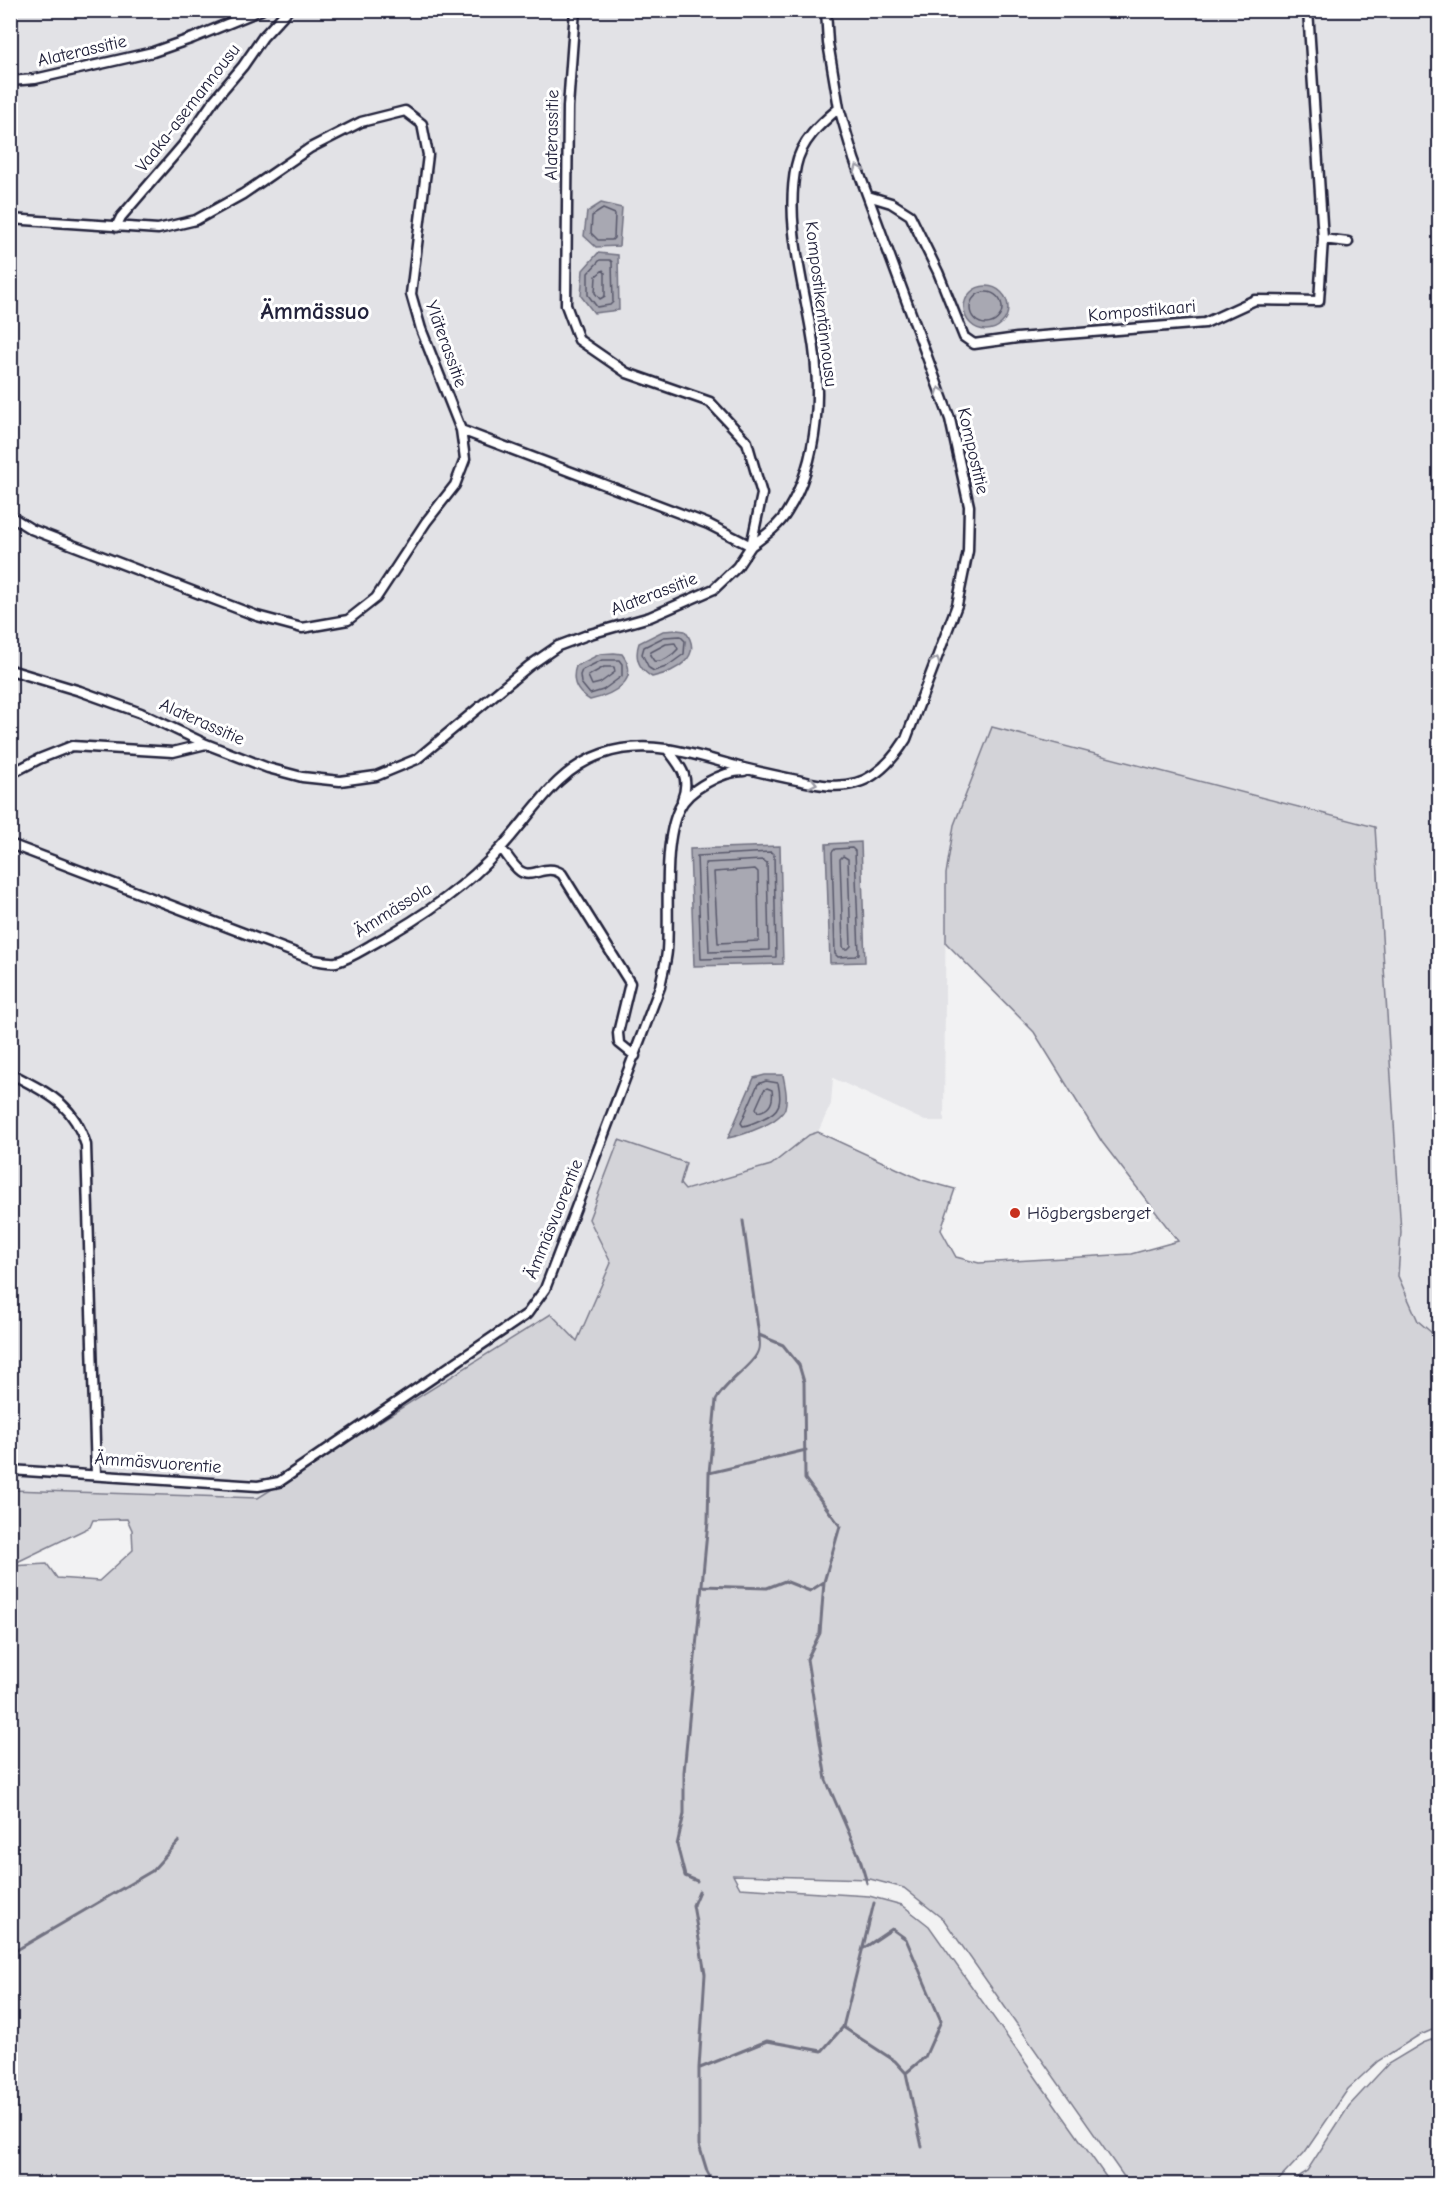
<svg xmlns="http://www.w3.org/2000/svg" width="1450" height="2195" font-family="'Comic Neue',sans-serif">
  <style>
    .built { fill: #e2e2e6 }
    .green { fill: #d3d3d8; stroke: #7a7a8a; stroke-width: 1.5 }
    .water { fill: #a8a8b2; stroke: #727282; stroke-width: 1.5 }
    .lines { fill: none; stroke-linecap: round; stroke-linejoin: round }
    .shore { stroke: #58586b; stroke-width: 1.5 }
    .stream { stroke: #727282; stroke-width: 3 }
    .minor-casing { stroke: #22223b; stroke-width: 13 }
    .minor { stroke: #fff; stroke-width: 8 }
    .oneway { stroke: #9c9ca7 }
    .poi-dot { fill: #c8321e; stroke: #fff; stroke-width: 2 }
    .labels { text-anchor: middle; dominant-baseline: central; stroke-width: 6; stroke-linejoin: round; paint-order: stroke }
    .street-label { font-size: 18px; fill: #22223b; stroke: #fff }
    .poi-label { font-size: 18px; fill: #22223b; stroke: #fff; text-anchor: start }
    .district-label { font-size: 24px; font-weight: bold; fill: #22223b; stroke: #fff }
  </style>
  <rect width="100%" height="100%" fill="#f2f2f3"/>
  <filter id="ink" filterUnits="userSpaceOnUse"><feTurbulence type="fractalNoise" baseFrequency=".0167" numOctaves="2"/><feDisplacementMap in="SourceGraphic" scale="12" xChannelSelector="R" yChannelSelector="G"/><feConvolveMatrix kernelMatrix="1 2 1 2 8 2 1 2 1" color-interpolation-filters="sRGB"/></filter>
  <g filter="url(#ink)">
    <!-- built -->
    <path class="built" d="M11 11H1439V1339L1418 1321 1398 1276 1401 1232 1375 827 992 727 946 874 944 1121H925L833 1078 831 1104 818 1132 809 1135 771 1165 684 1190 680 1184 611 1263 577 1341 551 1314 258 1498 11 1490Z"/>
    <!-- green -->
    <path class="green" d="M992 727 1375 827 1401 1232 1398 1276 1418 1321 1439 1339V2027L1416 2037 1378 2061 1348 2089 1305 2152 1275 2184H1129L944 1920 904 1888 870 1879 733 1875 740 1888 869 1896 902 1905 929 1926 1111 2184H11L10 1566 47 1564 57 1578 99 1581 133 1550 132 1530 127 1519 93 1520 90 1527 11 1565V1490L258 1498 551 1314 577 1341 611 1263 589 1219 619 1140 686 1163 680 1184 685 1190 771 1165 809 1135 818 1132 922 1180 955 1189 941 1230 956 1257 979 1263 1131 1254 1178 1241 1102 1142 1034 1032 946 943V874L954 825Z
      M1439 2037V2184H1290L1300 2175 1307 2171 1349 2106 1388 2064 1423 2043Z"/>
    <!-- water -->
    <path class="water" d="M601 203 622 208 619 246 596 247 584 236 587 212Z
      M598 253 618 255 619 310 594 313 581 296 583 270Z
      M964 308a22 22 0 1 1 44 0a22 22 0 1 1-44 0Z
      M677 630 685 631C705 657 675 672 652 677 639 669 634 658 639 643L663 631Z
      M614 653 622 654C642 681 612 695 590 700 576 692 571 681 576 666L600 654Z
      M861 842 865 962 830 963 826 844Z
      M780 846 783 964 694 966 690 849Z
      M765 1075H783C785 1086 788 1097 785 1108 780 1123 743 1135 728 1138L754 1078Z"/>
    <g class="lines">
      <!-- shore -->
      <path class="shore" d="M603 209 615 214 614 238 612 240H598L591 233 592 216Z
        M600 260H610L612 262 613 302 610 305 597 307 588 295V273Z
        M603 270 605 273V296L600 299 595 293 596 276Z
        M970 308a16 16 0 1 1 32 0a16 16 0 1 1-32 0Z
        M680 636 685 641 684 654 666 667 654 671 649 668 642 654 644 647 664 637Z
        M675 643 678 649C673 655 662 663 654 661L650 655 651 652 666 644Z
        M602 660H619L622 664V676L603 690 590 694 581 683 580 675 582 670Z
        M604 667H614L615 672 600 683 592 685 588 676Z
        M852 848 855 851 859 954 856 956 838 957 835 954 832 852 835 849Z
        M771 852 774 855 776 957 701 959 697 856Z
        M843 856 848 859 851 946 848 949H844L843 946 840 859Z
        M763 860 767 863 769 950 709 952 705 863Z
        M755 869 758 872 759 941 718 943 714 872Z
        M766 1081 778 1083C782 1102 781 1111 762 1119 756 1122 749 1125 743 1126L741 1123 758 1084Z
        M767 1088 772 1090C774 1103 769 1110 758 1112L756 1108 764 1090Z"/>
      <!-- stream -->
      <path class="stream" d="M759 1335 783 1345 799 1365 804 1382 805 1479 840 1526 824 1582 820 1633 807 1659 826 1780 859 1856 867 1883
        M709 1473 806 1450
        M702 1586 767 1588 785 1581 810 1591 824 1582
        M697 1881 685 1876 677 1845 684 1814V1772L708 1522 709 1473 716 1400C726 1381 756 1364 759 1349 760 1345 759 1339 759 1335L743 1221
        M699 1891 693 1905 705 1974 699 2068V2145L707 2171 714 2184
        M874 1903 843 2027 895 2061 906 2073 922 2147
        M864 1948 892 1929 906 1939 941 2021 925 2057 906 2073
        M10 1954 152 1871 179 1841
        M700 2068 767 2041 822 2051 843 2027"/>
      <!-- minor casing -->
      <g class="minor-casing">
        <path id="minor" d="M10 81 35 79 153 52 193 38 261 10
          M868 196 891 203 910 215 938 272 964 337 974 344 1017 338 1205 323 1255 300 1319 301 1323 239 1308 10
          M10 219 158 229 196 220 243 194 310 148 361 122 405 111 422 124 428 155 411 294 421 329 461 430 465 459 455 485 426 522 376 598 348 620 302 628 257 616 31 529 10 516
          M116 227 121 217 183 145 215 99 243 66 263 37 288 10
          M1323 239 1348 242
          M461 430 708 524 751 546C763 537 779 526 787 512 820 459 822 389 811 330 802 277 785 220 796 166 801 141 820 124 839 108
          M10 670 80 691 141 713 206 744 268 768 302 777 340 781 376 776 417 759 529 666 558 646 590 634 650 617 714 589 737 567 751 546 762 494 747 442 710 402 627 373 579 340 566 305 568 107 575 10
          M667 749C681 767 691 777 682 800
          M10 774 39 759 72 746 173 752 206 744
          M10 844 314 960C321 961 330 963 336 962 349 959 362 950 373 944 419 919 465 888 500 849 532 815 555 770 602 754 648 738 694 754 739 767 759 772 778 776 797 780 816 784 836 789 856 783 878 777 894 758 906 739L957 605 968 551 969 506 950 419 854 159 839 108 828 43 826 10
          M501 848C507 855 513 866 520 871 532 880 546 862 562 874L630 983 618 1033 619 1043 635 1056
          M10 1073C47 1093 73 1102 86 1145L96 1475
          M10 1470 258 1486 279 1482 527 1314 545 1289 660 987C662 975 666 963 667 951 670 911 662 844 679 809 688 789 723 771 744 771"/>
      </g>
      <!-- minor -->
      <use href="#minor" class="minor"/>
    </g>
    <!-- one-way arrows -->
    <defs><path id="oneway-chevron" d="M-2-3.5L2.5 0L-2 3.5" fill="none" stroke-width="1.6" stroke-linecap="round" stroke-linejoin="round" transform="scale(1.5)"/></defs>
    <g class="oneway">
      <use href="#oneway-chevron" transform="translate(858 169) rotate(-112)"/>
      <use href="#oneway-chevron" transform="translate(940 391) rotate(-111)"/>
      <use href="#oneway-chevron" transform="translate(936 661) rotate(-69)"/>
      <use href="#oneway-chevron" transform="translate(813 783) rotate(12)"/>
    </g>
  </g>
  <!-- markers -->
  <circle class="poi-dot" cx="1015" cy="1213" r="6"/>
  <g class="labels">
    <!-- street labels -->
    <g class="street-label">
      <text transform="translate(82 51) rotate(-13)">Alaterassitie</text>
      <text transform="translate(188 108) rotate(-52)">Vaaka-asemannousu</text>
      <text transform="translate(552 135) rotate(-89)">Alaterassitie</text>
      <text transform="translate(821 304) rotate(83)">Kompostikentännousu</text>
      <text transform="translate(1142 311) rotate(-5)">Kompostikaari</text>
      <text transform="translate(446 344) rotate(70)">Yläterassitie</text>
      <text transform="translate(973 451) rotate(77)">Kompostitie</text>
      <text transform="translate(654 594) rotate(-21)">Alaterassitie</text>
      <text transform="translate(202 722) rotate(24)">Alaterassitie</text>
      <text transform="translate(393 910) rotate(-32)">Ämmässola</text>
      <text transform="translate(554 1219) rotate(-68)">Ämmäsvuorentie</text>
      <text transform="translate(158 1463) rotate(4)">Ämmäsvuorentie</text>
    </g>
    <!-- poi labels -->
    <g class="poi-label">
      <text x="1027" y="1213">Högbergsberget</text>
    </g>
    <!-- district labels -->
    <g class="district-label">
      <text x="315" y="311">Ämmässuo</text>
    </g>
  </g>
  <!-- margin -->
  <rect width="1450" height="2195" fill="none" stroke="#fff" stroke-width="36"/>
  <rect x="18" y="18" width="1414" height="2159" fill="none" stroke="#22223b" stroke-width="2" filter="url(#ink)"/>
</svg>
